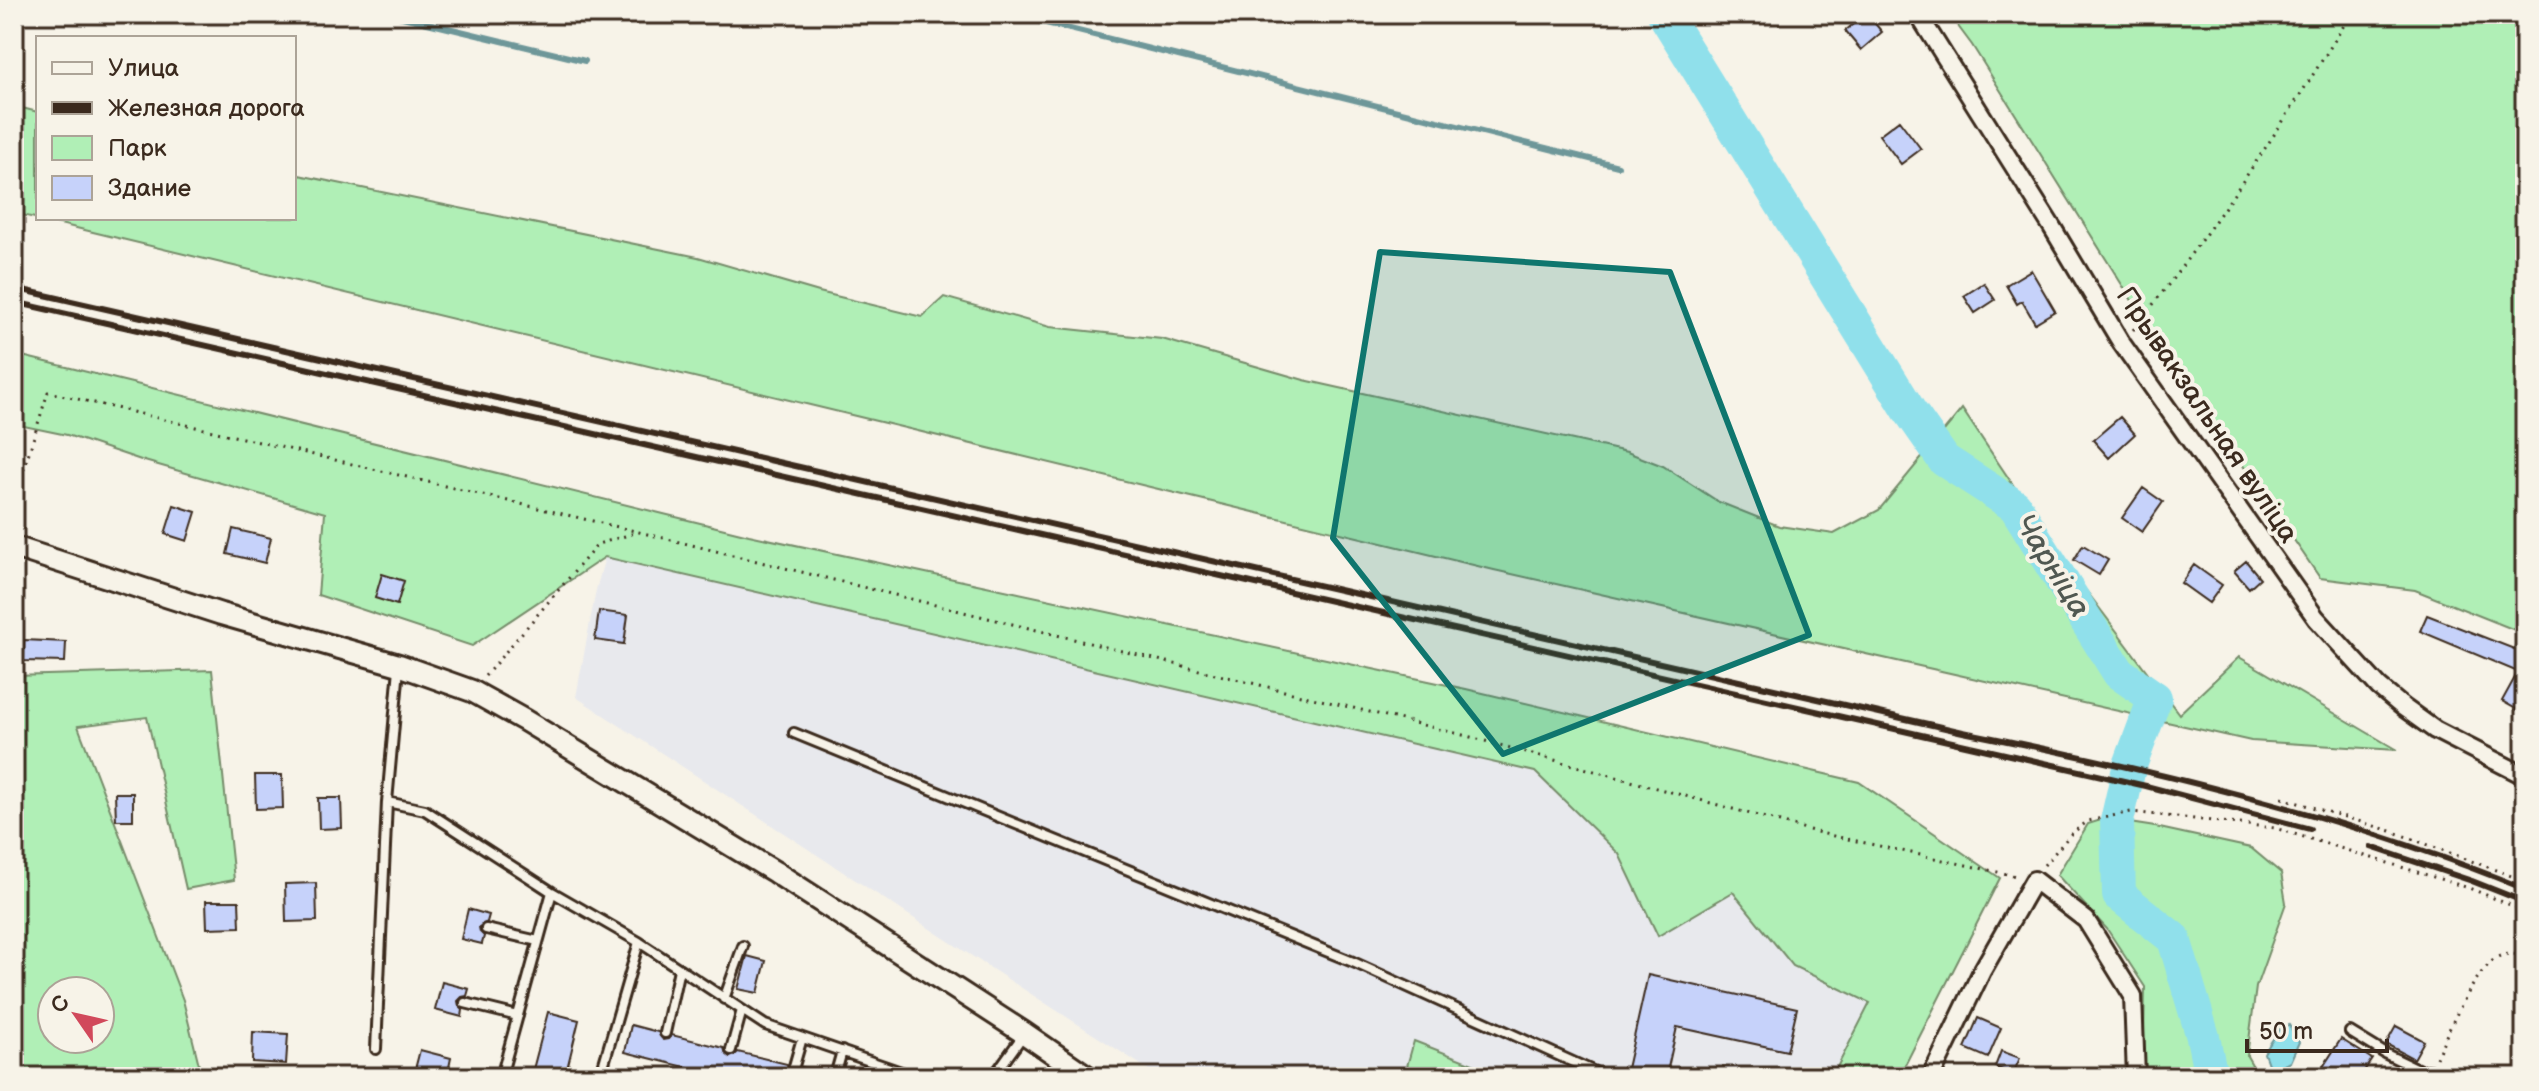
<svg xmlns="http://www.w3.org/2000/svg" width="2539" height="1091" font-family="'Balsamiq Sans',sans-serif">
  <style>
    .built { fill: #e8e9ed }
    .green { fill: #b0efb6; stroke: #768c6a; stroke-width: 2; fill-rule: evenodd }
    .water { fill: #90e0eb; stroke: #6e9799; stroke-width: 2 }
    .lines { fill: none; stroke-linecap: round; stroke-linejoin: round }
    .stream { stroke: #6e9799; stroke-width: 6 }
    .river { stroke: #90e0eb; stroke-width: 34 }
    .building { fill: #c6d2fa; stroke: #3b2a1e; stroke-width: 2 }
    .service-casing { stroke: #3b2a1e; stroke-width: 14 }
    .minor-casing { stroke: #3b2a1e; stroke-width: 22 }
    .tertiary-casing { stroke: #3b2a1e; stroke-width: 26 }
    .path { stroke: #3b2a1e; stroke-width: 3; stroke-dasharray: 2 6; stroke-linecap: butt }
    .service { stroke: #f7f3e8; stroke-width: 8 }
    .minor { stroke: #f7f3e8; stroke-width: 16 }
    .tertiary { stroke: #f7f3e8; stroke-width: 20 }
    .rail { stroke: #3b2a1e; stroke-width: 6 }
    .marked { fill: #0f766e; fill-opacity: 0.2; stroke: #0f766e; stroke-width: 6; stroke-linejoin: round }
    .labels { text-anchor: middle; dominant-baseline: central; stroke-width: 8; stroke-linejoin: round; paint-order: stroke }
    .street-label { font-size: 28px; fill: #3b2a1e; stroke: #f7f3e8 }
    .water-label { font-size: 30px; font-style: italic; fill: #505851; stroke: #f7f3e8 }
  </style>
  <rect width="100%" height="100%" fill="#f7f3e8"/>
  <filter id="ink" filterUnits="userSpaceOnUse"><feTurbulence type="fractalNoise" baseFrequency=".0125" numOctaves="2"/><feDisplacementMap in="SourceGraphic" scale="16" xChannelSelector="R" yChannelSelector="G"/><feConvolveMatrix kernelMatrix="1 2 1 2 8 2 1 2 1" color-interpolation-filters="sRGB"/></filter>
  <g filter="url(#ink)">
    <!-- built -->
    <path class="built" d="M605 557 1233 703 2000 878 1899 1077H1160L944 938 576 697 596 590Z"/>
    <!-- green -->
    <path class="green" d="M1949 14H2525V634L2415 590 2320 578 2151 331 1972 45Z
      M14 106 38 112V218H294V174L698 257 819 292 922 317 944 297 1050 327 1162 339 1304 380 1627 452 1663 466 1719 502 1779 526 1834 534 1879 510 1962 409 2067 565 2179 714 2239 657 2397 750 2251 741 1494 570 14 213Z
      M14 354 749 535 1466 689 1859 782 2000 878 1899 1077H1832L1870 1003 1793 966 1733 892 1658 936 1619 854 1535 772 605 557 472 646 318 595 325 513 141 460 67 435 14 424Z
      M212 670 234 880 186 889 147 717 78 726 183 1000 202 1077H14V676ZM100 991V1039H52V991Z
      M2104 819 2155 827 2251 848 2281 873 2286 903 2256 987 2247 1056 2259 1077H2143L2145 987 2107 929 2057 875 2088 824Z
      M1414 1041 1491 1071 1496 1077H1404Z"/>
    <!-- water -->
    <path class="water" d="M2289 1025 2299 1042 2290 1062 2276 1069 2268 1064 2264 1053 2280 1028Z"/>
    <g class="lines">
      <!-- stream -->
      <path class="stream" d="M390 14 585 61
        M1010 14 1618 166"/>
      <!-- river -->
      <path class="river" d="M1664 14 1909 410 1944 460 2015 506 2119 673 2155 698 2129 768 2117 821 2119 895 2174 939 2203 1037 2211 1077"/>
    </g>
    <!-- building -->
    <path class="building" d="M1865 14H1867L1882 32 1861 50 1845 31Z
      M1899 120 1921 149 1901 164 1879 135Z
      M2031 270 2055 311 2035 323 2022 301 2017 304 2006 285Z
      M1984 283 1995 300 1975 313 1964 296Z
      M2120 417 2135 434 2109 458 2093 440Z
      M2143 488 2163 502 2142 532 2122 518Z
      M174 505 196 512 187 541 165 534Z
      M233 529 271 538 265 563 227 554Z
      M2083 545 2108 560 2099 575 2074 560Z
      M2246 561 2260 578 2249 588 2234 571Z
      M2194 565 2222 585 2209 603 2181 583Z
      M382 574 404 581 397 605 375 598Z
      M599 611 628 615 624 644 595 640Z
      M2427 615 2514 649 2525 627V714L2502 701 2518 672 2420 631Z
      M24 640 66 642 65 662 23 661Z
      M255 775H282L283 808 256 809Z
      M115 793H133V820H116Z
      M318 798H341L342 828 319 829Z
      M316 883 317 921 286 922 285 884Z
      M206 901H239L240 927 207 928Z
      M468 909 489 915 487 922 479 927 480 932 484 936 482 944 461 939Z
      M747 956 766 961 758 993 738 989Z
      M1648 975 1797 1008 1787 1051 1677 1027 1666 1077H1643L1626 1073Z
      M442 982 469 989 467 996 462 997 458 1001 459 1006 463 1010 462 1017 435 1010Z
      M548 1012 579 1020 565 1077H531Z
      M1978 1018 2001 1028 1988 1058 1965 1048Z
      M631 1025 658 1032 663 1040 668 1039 672 1035 724 1048 726 1054 730 1057 735 1055 738 1052 787 1064 788 1070 793 1073 798 1072 801 1067 818 1071 817 1077H725L625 1052Z
      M2396 1026 2424 1041 2414 1059 2386 1044Z
      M253 1032 288 1034 286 1064 252 1062Z
      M2341 1039 2372 1059 2360 1077H2332L2321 1070Z
      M420 1050 451 1058 447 1077H413Z
      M2001 1051 2020 1058 2013 1074 1995 1067Z"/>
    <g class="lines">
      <!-- service casing -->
      <g class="service-casing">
        <path id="service" d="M399 668 387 802 425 810 552 892 639 942 765 1025 916 1077
          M794 733 1353 962 1606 1077
          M486 929 538 941
          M724 999 743 946
          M465 1003 518 1016
          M2350 1032 2386 1054 2428 1074
          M665 1033 679 969
          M376 1049 387 802
          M731 1050 742 1010
          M794 1066 802 1038
          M835 1076 842 1051
          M501 1077 552 892
          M600 1077 639 942
          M993 1077 1024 1034"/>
      </g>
      <!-- minor casing -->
      <g class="minor-casing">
        <path id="minor" d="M1918 14 2052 227 2122 344 2316 618 2379 687 2403 707 2435 730 2525 776
          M1931 1077 1982 971 2034 880 2086 920 2133 996 2136 1077
          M2427 1077 2428 1074"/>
      </g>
      <!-- tertiary casing -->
      <g class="tertiary-casing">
        <path id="tertiary" d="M14 547 221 614 399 665 472 691 524 720 775 872 1024 1033 1088 1077"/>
      </g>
      <!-- path -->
      <path class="path" d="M1945 24 1950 14
        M2133 330C2213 230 2283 124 2351 14
        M14 500 48 392 639 532 1467 736 1820 833 2016 876
        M485 676 598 544 635 533
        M2282 798 2391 831 2525 881
        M2044 865 2071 834 2088 821 2131 812 2275 828 2469 888 2525 911
        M2436 1058C2447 1034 2476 966 2500 956 2508 953 2517 954 2525 956"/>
      <!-- service -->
      <use href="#service" class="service"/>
      <!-- minor -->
      <use href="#minor" class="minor"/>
      <!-- tertiary -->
      <use href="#tertiary" class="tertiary"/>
      <!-- rail -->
      <path class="rail" d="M14 288 1963 732C2153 770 2345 815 2525 889
        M14 302 2146 786 2310 829
        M2371 847 2472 881 2525 902"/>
    </g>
  </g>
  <!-- marked area -->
  <path class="marked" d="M1380 252 1670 272 1809 635 1503 754 1333 538Z"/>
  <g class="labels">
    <!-- street labels -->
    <g class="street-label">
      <text transform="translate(2207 415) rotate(56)">Прывакзальная вуліца</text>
    </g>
    <!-- water labels -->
    <g class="water-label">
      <text transform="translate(2052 566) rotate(58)">Чарніца</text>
    </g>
  </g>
  <!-- margin -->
  <rect width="2539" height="1091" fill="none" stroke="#f7f3e8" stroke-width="48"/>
  <rect x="24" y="24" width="2491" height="1043" fill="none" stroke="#3b2a1e" stroke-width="3" filter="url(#ink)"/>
  <!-- legend -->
  <rect x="36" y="36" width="260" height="184" fill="#f7f3e8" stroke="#aca397" stroke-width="2"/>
  <rect x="52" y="62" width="40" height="12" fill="#f7f3e8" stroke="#aca397" stroke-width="2"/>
  <text x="108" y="76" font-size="24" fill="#3b2a1e">Улица</text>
  <rect x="52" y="102" width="40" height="12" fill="#3b2a1e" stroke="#aca397" stroke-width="2"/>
  <text x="108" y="116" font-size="24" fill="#3b2a1e">Железная дорога</text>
  <rect x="52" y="136" width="40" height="24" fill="#b0efb6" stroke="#aca397" stroke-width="2"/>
  <text x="108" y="156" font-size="24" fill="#3b2a1e">Парк</text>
  <rect x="52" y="176" width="40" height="24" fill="#c6d2fa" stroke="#aca397" stroke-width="2"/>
  <text x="108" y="196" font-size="24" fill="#3b2a1e">Здание</text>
  <!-- north arrow -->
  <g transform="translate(76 1015) rotate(304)"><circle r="38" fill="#f7f3e8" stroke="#aca397" stroke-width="2"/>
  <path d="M0-6L14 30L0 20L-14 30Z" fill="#d1495b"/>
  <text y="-12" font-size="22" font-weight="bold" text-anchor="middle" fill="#3b2a1e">С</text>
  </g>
  <!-- scale -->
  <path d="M2247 1039v12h140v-12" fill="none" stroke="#3b2a1e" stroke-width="4"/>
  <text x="2259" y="1039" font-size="24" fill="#3b2a1e" stroke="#f7f3e8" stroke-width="6" paint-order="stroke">50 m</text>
</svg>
